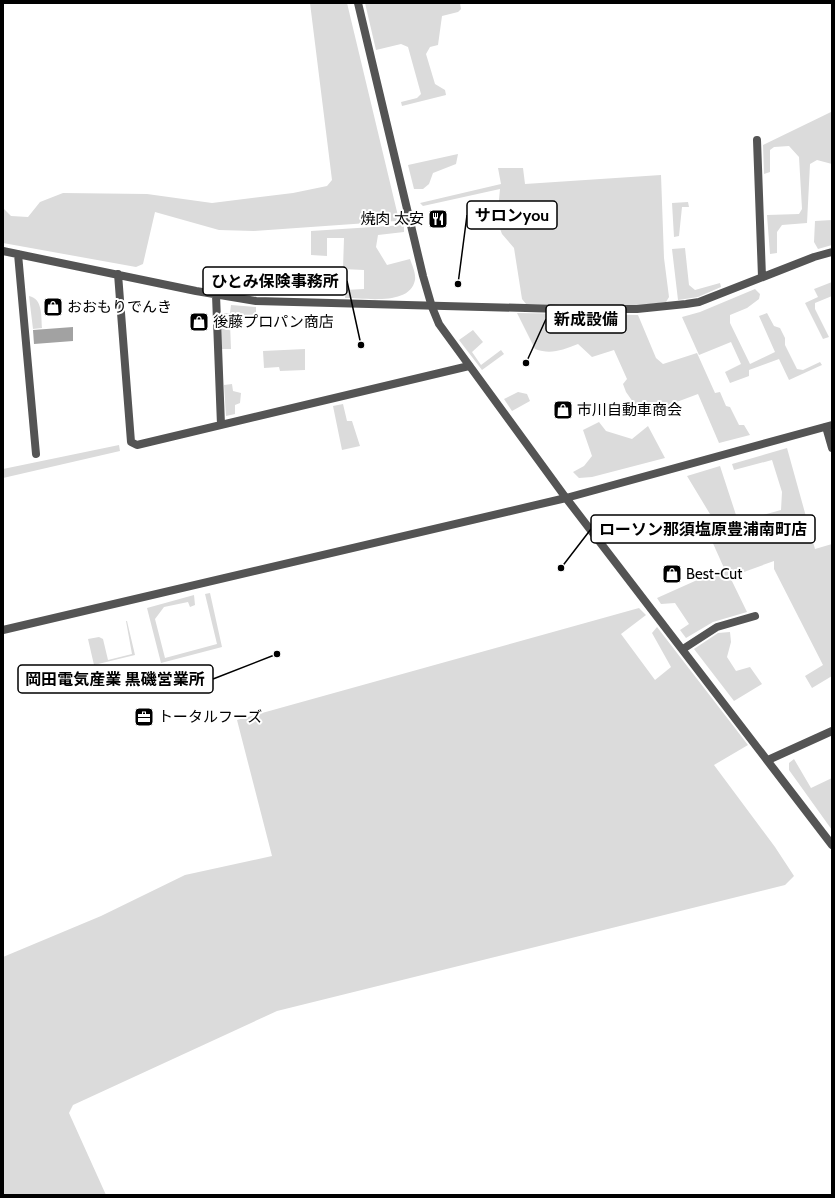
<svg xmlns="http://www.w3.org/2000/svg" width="835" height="1198" font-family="Cabin,'Noto Sans JP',sans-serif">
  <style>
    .green { fill: #dbdbdb }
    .water { fill: #a2a2a2 }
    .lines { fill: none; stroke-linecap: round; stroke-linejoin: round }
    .minor { stroke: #545454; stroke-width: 8 }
    .tertiary { stroke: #545454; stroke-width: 8 }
    .labels { text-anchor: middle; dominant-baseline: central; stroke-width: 4; stroke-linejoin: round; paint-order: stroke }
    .poi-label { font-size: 15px; fill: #000; stroke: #fff; text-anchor: start }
    .leader { fill: none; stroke: #000; stroke-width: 1.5 }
    .callout-dot { fill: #000; stroke: #fff; stroke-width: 1.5 }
    .callout { fill: #fff; stroke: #000; stroke-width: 1.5 }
    .callout-label { font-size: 16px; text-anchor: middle; font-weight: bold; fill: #000 }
  </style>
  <rect width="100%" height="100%" fill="#fff"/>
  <!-- green -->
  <path class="green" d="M310 3H347L398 216 396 221 254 231 219 230 155 212 143 264 136 267 3 243V208L11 216 28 217 40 202 63 193 147 194 212 203 293 193 327 186 332 180Z
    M365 3H460L461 9 458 12 442 16 438 45 430 47 426 54 435 84 445 90 446 95 402 106 401 102 417 98 421 94 408 47 401 44 376 50Z
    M831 112 832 164 817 160 810 164 807 223 782 225 777 232V253L770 254 767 215 799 214 802 209 799 157 789 146 774 147 770 150V172L764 174 763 145Z
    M458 154 456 164 433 173 429 184 423 189H414L408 165Z
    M498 168H523L525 184 661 175 664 258 669 297 666 302 636 306 526 304 522 299 514 248 502 234 497 221 500 189 423 206 420 203 501 184Z
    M688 202 689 207H682L679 236 674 237 672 203Z
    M832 220V245L818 249 814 242 815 221Z
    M404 225V232L378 235 376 247 387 265 410 259C412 265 416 273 415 280 410 306 365 298 345 298V290L364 289V270L343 269 344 238H327V256L311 255V231Z
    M685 248 689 285 695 290 720 283 721 287 698 297 678 300 672 249Z
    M832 282V296L815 303V309L829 337 823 339 805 303 818 297 814 289Z
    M755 289 760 294 759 299 747 308 730 315V323L750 364 775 352 759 316 767 313 774 326 780 328 785 338V345L797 369 803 370 820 362 822 365 789 380 779 359 749 370V376L730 383 725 372 741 364 731 342 699 355 682 317 700 312Z
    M29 296C43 299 41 316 42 328L33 329Z
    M231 305 256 307V320L234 319 230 324 231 349H221L220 313H230Z
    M517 313 638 315 656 358 663 364 697 353 715 393 720 392 726 406 730 407 739 425H744L750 435 719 443 698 394 642 415 626 392 623 384 627 379 614 350 592 357 578 344C562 350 551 355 535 349Z
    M473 330 483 342 472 352 481 365 501 350 504 354 482 370 459 340Z
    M305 349V370L280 371 279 367 264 368 263 351Z
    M232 384 233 391 241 393 240 403 235 405V414L226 416 224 385Z
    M518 392 527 394 530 401 512 411 504 399Z
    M343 404 347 421H352L360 446 342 450 333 406Z
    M599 422 606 431 632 439 648 426 665 458 592 477 579 478 573 472 584 466 592 456 583 430Z
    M119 445 120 451 3 478V469Z
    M787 448 815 549 832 544V676L812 688 805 676 823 665 774 569V561L730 577 747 612 713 622 686 638 680 630 689 624 675 603 661 604 657 598 724 568 707 530 781 510 782 492 772 460 734 470 732 464Z
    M720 466 736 515 717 521 713 519 687 476Z
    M210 593 222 647 161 663 147 608 194 595 195 605 190 607 188 602 164 607 155 619 165 658 217 644 205 594Z
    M639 608 646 615 621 634 655 680 671 667 652 633 657 627 748 745 714 765 775 847 794 876 785 885 277 1011 73 1105 69 1113 106 1195H3V957L101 916 185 875 272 856 237 720Z
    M126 621H127L135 655 94 665 88 639 99 637 103 639 108 660 132 654Z
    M730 632 731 642 727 657 736 671 750 667 762 684 734 701 694 649 718 633Z
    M794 759 811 788 832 778V830L789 770V763Z"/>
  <!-- water -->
  <path class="water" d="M73 327V341L34 344 33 330Z"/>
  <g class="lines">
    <!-- minor -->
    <path class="minor" d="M757 140 762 277
      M3 251 196 291 256 301 561 309H637L686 304 699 302 814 257 832 252
      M18 254 36 454
      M118 274 131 442 137 445 469 366
      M216 295 221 425
      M826 427 832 448
      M683 649 717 627 755 616
      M768 760 832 731"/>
    <!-- tertiary -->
    <path class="tertiary" d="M358 3 423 276 432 307 439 324 566 498 832 845
      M3 630 566 498 832 425"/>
  </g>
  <!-- icons -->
  <defs>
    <g id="restaurant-square" transform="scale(1)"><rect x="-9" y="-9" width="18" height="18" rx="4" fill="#000" stroke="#fff"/><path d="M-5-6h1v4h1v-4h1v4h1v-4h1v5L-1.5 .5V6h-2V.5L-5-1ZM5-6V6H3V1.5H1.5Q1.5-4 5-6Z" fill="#fff"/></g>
    <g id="shop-square" transform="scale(1)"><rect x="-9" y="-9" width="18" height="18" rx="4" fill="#000" stroke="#fff"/><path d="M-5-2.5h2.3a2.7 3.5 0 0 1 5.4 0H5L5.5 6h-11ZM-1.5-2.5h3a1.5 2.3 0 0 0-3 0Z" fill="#fff"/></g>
    <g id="office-square" transform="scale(1)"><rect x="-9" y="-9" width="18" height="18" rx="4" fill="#000" stroke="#fff"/><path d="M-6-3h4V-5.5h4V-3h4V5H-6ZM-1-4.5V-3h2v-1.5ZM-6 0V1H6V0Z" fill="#fff"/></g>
  </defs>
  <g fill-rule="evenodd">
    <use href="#restaurant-square" x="438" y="219"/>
    <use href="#shop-square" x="53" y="307"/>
    <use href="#shop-square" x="199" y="322"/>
    <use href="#shop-square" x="563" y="410"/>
    <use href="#shop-square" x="672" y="574"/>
    <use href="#office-square" x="144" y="717"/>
  </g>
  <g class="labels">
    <!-- poi labels -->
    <g class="poi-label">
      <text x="424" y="219" text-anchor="end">焼肉 太安</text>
      <text x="67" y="307">おおもりでんき</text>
      <text x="213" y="322">後藤プロパン商店</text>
      <text x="577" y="410">市川自動車商会</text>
      <text x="686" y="574">Best-Cut</text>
      <text x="158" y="717">トータルフーズ</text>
    </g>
  </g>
  <!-- callouts -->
  <path class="leader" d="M458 284L467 215M361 345L347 281M526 363L546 319M561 568L591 529M277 654L213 679"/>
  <g class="callout-dot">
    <circle cx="458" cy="284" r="4"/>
    <circle cx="361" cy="345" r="4"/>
    <circle cx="526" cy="363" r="4"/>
    <circle cx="561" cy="568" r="4"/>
    <circle cx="277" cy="654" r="4"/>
  </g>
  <g class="callout">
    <rect x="467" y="201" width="90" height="28" rx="4"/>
    <rect x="203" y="267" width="144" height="28" rx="4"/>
    <rect x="546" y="305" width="80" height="28" rx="4"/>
    <rect x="591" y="515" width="224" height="28" rx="4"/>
    <rect x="18" y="665" width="195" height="28" rx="4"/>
  </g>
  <g class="callout-label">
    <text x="512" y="221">サロンyou</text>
    <text x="275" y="287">ひとみ保険事務所</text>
    <text x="586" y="325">新成設備</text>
    <text x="703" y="535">ローソン那須塩原豊浦南町店</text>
    <text x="115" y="685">岡田電気産業 黒磯営業所</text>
  </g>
  <!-- border -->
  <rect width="835" height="1198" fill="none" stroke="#000000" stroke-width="8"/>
</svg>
